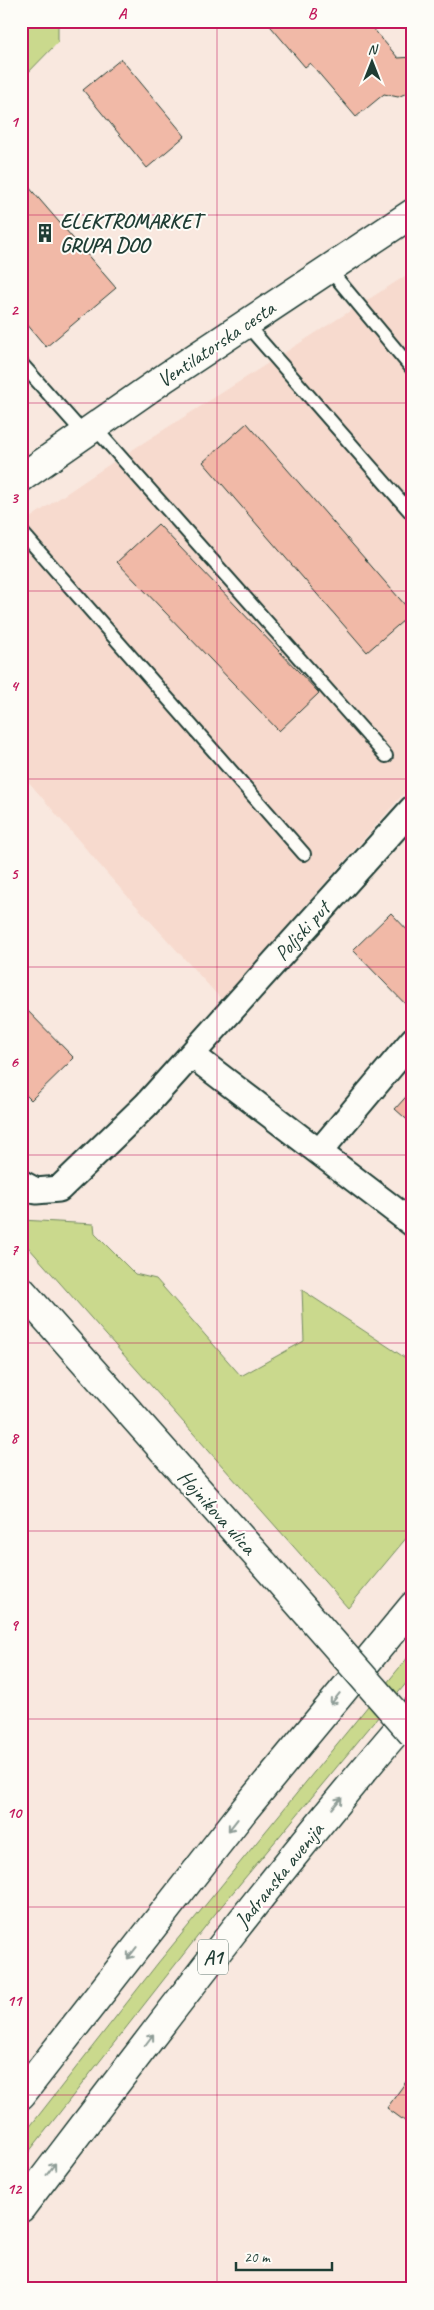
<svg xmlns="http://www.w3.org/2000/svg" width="434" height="2310" font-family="Caveat,sans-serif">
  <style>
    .built { fill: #f7dace }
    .green { fill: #cad98d; stroke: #748b60 }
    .building { fill: #f1b9a7; stroke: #1f3d34 }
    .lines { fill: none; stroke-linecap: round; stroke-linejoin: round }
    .service-casing { stroke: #1f3d34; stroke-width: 16 }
    .minor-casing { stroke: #1f3d34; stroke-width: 29 }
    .secondary-casing { stroke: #1f3d34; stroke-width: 31 }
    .motorway-casing { stroke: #1f3d34; stroke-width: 31 }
    .service { stroke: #fdfcf7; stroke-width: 12 }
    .minor { stroke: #fdfcf7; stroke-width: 25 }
    .secondary { stroke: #fdfcf7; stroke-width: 28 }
    .motorway { stroke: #fdfcf7; stroke-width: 28 }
    .secondary-bridge-casing { stroke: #1f3d34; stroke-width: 31; stroke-linecap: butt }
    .secondary-bridge { stroke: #fdfcf7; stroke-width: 28 }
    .oneway { stroke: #8e9c96 }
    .grid { fill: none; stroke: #c2185b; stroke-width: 1; stroke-opacity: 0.55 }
    .labels { text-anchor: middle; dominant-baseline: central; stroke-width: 4; stroke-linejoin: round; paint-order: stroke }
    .shield { fill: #fdfcf7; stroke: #62766e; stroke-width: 1 }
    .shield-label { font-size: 20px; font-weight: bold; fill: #1f3d34 }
    .poi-label { font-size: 21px; font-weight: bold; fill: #1f3d34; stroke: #fdfcf7; text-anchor: start }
    .street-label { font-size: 21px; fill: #1f3d34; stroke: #fdfcf7 }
    .neatline { fill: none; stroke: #c2185b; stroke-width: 2 }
    .grid-label { font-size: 16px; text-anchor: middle; font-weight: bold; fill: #c2185b }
  </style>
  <rect width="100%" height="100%" fill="#f9e8df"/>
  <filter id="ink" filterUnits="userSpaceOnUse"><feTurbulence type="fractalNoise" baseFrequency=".02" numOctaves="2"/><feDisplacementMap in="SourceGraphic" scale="10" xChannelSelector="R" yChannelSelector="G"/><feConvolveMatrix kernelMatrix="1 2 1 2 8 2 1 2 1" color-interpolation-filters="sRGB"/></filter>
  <g filter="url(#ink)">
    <!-- built -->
    <path class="built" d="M413 271V783L222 1000 110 877 21 773V524L110 464Z"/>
    <!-- green -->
    <path class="green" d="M21 21H58V42L21 80Z
      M21 1220 94 1224 95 1234 135 1274 156 1279 241 1376 304 1341 302 1290 413 1363V1530L348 1608 21 1239Z
      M413 1651V1675L215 1914 21 2162V2138L158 1963Z"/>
    <!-- building -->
    <path class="building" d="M266 21H356L358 24 367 21 398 58 413 57V90L398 97 384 94 356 117 310 63 305 67Z
      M121 59 185 136 147 168 83 90Z
      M21 178 116 288 46 347 21 317Z
      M247 423 412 613 367 652 203 462Z
      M158 524 319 693 279 731 117 562Z
      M391 913 413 936V1012L353 950Z
      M21 1004 74 1058 31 1100 21 1090Z
      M413 1089V1125L395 1109Z
      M413 2072V2127L387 2108Z"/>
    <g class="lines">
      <!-- service casing -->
      <g class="service-casing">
        <path id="service" d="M329 269 413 370
          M246 324 413 515
          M21 363 84 434
          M94 427 386 756
          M21 531 304 854"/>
      </g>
      <!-- minor casing -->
      <g class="minor-casing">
        <path id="minor" d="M192 1055 413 1224
          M319 1152 413 1040
          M21 1183 36 1191 59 1189 146 1105 413 808"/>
      </g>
      <!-- secondary casing -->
      <g class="secondary-casing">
        <path id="secondary" d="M21 478 166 377 413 213
          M21 1290 265 1565"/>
      </g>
      <!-- motorway casing -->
      <g class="motorway-casing">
        <path id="motorway" d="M21 2095 245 1809 413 1606
          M21 2208C149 2040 275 1872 413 1712"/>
      </g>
      <!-- service -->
      <use href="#service" class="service"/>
      <!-- minor -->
      <use href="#minor" class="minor"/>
      <!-- secondary -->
      <use href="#secondary" class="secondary"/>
      <!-- motorway -->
      <use href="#motorway" class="motorway"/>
      <!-- secondary-bridge casing -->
      <g class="secondary-bridge-casing">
        <path id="secondary-bridge" d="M265 1565 413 1734"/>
      </g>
      <!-- secondary-bridge -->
      <use href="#secondary-bridge" class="secondary-bridge"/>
    </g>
    <!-- one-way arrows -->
    <defs><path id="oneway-shaft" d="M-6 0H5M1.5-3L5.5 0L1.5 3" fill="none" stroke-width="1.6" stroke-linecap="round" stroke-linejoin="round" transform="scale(1.25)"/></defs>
    <g class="oneway">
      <use href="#oneway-shaft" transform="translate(335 1699) rotate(129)"/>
      <use href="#oneway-shaft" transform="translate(337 1803) rotate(-50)"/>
      <use href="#oneway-shaft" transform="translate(233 1825) rotate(128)"/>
      <use href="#oneway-shaft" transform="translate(132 1953) rotate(128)"/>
      <use href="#oneway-shaft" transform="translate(149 2040) rotate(-53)"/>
      <use href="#oneway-shaft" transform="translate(51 2169) rotate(-53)"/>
    </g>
  </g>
  <!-- grid -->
  <path class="grid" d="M217 21V2289M21 215H413M21 403H413M21 591H413M21 779H413M21 967H413M21 1155H413M21 1343H413M21 1531H413M21 1719H413M21 1907H413M21 2095H413"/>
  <!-- icons -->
  <defs>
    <g id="building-bare" transform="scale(1.5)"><path d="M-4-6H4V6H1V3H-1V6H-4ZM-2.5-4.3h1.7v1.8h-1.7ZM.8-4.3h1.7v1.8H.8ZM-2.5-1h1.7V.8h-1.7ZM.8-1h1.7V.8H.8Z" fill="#1f3d34" stroke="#fdfcf7" stroke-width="2.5" paint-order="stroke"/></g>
  </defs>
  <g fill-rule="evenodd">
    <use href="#building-bare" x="45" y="233"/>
  </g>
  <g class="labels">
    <!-- shield labels -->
    <rect class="shield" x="198" y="1939.5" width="30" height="35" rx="4"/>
    <g class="shield-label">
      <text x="213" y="1957">A1</text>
    </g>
    <!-- poi labels -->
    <g class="poi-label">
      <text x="60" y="221">ELEKTROMARKET<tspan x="60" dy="24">GRUPA DOO</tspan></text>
    </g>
    <!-- street labels -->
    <g class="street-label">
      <text transform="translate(216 344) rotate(-34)">Ventilatorska cesta</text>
      <text transform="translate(302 931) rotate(-48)">Poljski put</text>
      <text transform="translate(217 1512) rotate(48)">Hojnikova ulica</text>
      <text transform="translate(279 1875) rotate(-51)">Jadranska avenija</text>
    </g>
  </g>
  <!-- margin -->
  <rect width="434" height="2310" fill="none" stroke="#fdfcf7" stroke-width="55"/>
  <!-- north arrow -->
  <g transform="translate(372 62)" stroke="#fdfcf7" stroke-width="4" paint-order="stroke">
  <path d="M0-4L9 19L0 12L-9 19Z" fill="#1f3d34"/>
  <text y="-8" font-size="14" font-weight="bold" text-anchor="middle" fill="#1f3d34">N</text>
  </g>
  <!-- scale -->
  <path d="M236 2262v8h96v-8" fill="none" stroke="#1f3d34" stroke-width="2.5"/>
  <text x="244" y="2262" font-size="15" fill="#1f3d34" stroke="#fdfcf7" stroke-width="4" paint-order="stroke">20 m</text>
  <rect x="28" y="28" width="378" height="2254" class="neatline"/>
  <g class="grid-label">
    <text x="122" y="19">A</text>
    <text x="312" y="19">B</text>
    <text x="14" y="127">1</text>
    <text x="14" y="315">2</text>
    <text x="14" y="503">3</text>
    <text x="14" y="691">4</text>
    <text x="14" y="879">5</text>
    <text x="14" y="1067">6</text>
    <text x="14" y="1255">7</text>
    <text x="14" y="1443">8</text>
    <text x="14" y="1630">9</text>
    <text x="14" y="1818">10</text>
    <text x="14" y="2006">11</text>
    <text x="14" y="2194">12</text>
  </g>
</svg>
